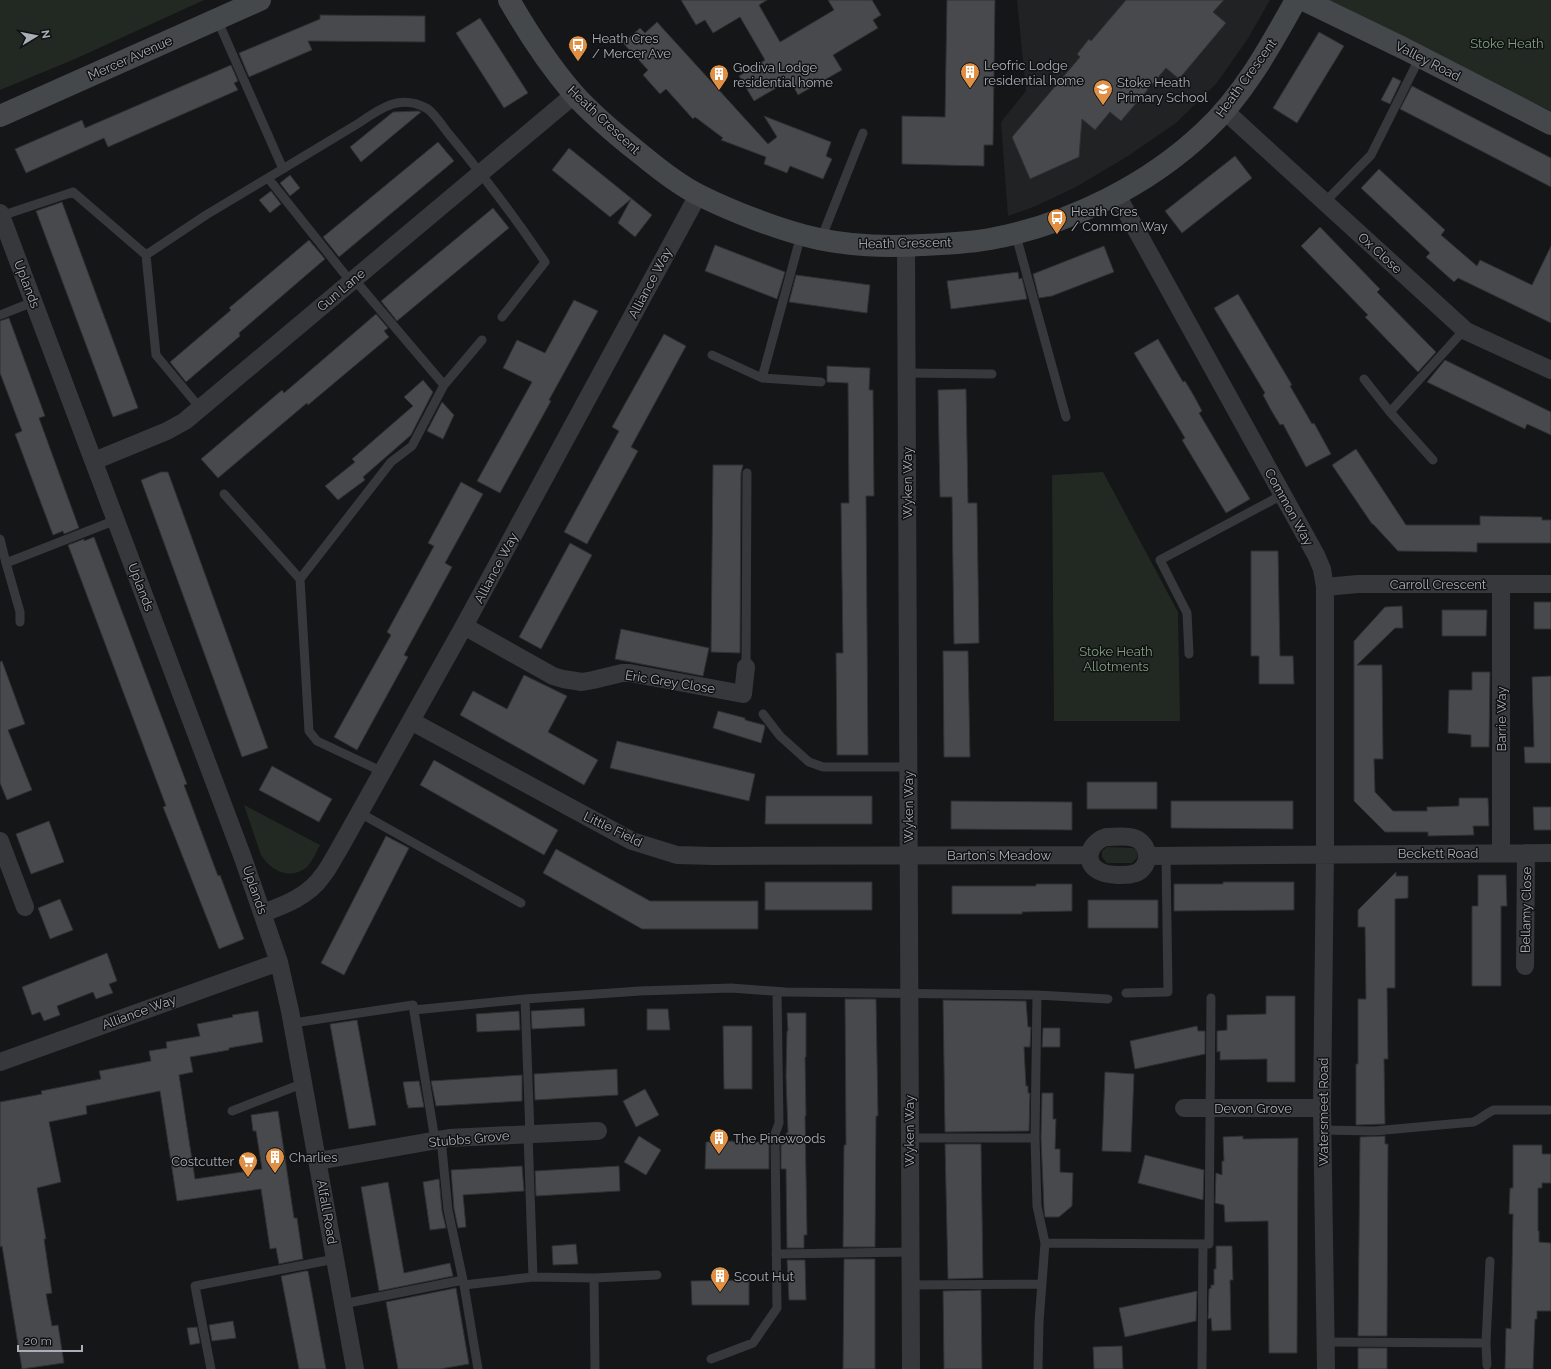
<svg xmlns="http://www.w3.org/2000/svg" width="1551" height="1369" font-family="Raleway,sans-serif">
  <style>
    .built { fill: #212224 }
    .green { fill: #222922 }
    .building { fill: #47494c; stroke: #303033 }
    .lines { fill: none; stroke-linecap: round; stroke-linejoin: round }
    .lane { stroke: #37383c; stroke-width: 9 }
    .street { stroke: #37383c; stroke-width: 18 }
    .secondary { stroke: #45484b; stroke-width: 22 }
    .labels { text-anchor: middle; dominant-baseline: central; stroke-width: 3; stroke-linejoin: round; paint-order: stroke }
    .poi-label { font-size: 13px; fill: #a9afb6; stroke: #101112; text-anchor: start }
    .park-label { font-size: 13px; fill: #859f81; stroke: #101112 }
    .street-label { font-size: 13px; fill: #a9afb6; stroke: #101112 }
  </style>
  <rect width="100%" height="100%" fill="#151617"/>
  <!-- built -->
  <path class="built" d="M1017 0H1270L1247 40 1216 84 1176 123 1128 156 1076 187 1036 206 1008 216 1001 122 1026 91Z"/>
  <!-- green -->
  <path class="green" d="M0 0H204L75 59 0 90Z
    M1325 0H1551V111L1423 51Z
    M1103 472 1178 612 1180 721H1054L1052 475Z
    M244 805 320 845C316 852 313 861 307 867 290 881 271 871 261 855Z
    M1107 847 1133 848 1138 851 1137 858 1132 863H1107L1102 857V851Z"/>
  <!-- building -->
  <path class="building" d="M681 0H767L759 5 780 42 834 10 828 0H872L881 15 873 20 878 28 833 55 842 70 798 95 790 80 754 101 739 76 765 60 740 17 713 33 705 20 696 25Z
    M947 0H995L993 145H984V166L902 164V116L945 117Z
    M1126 0H1224L1213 12 1226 23 1179 79 1166 68 1121 121 1110 112 1095 130 1082 119 1079 157 1030 179 1012 137 1080 57 1077 54 1089 39 1091 41Z
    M320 15 425 16V42L308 41 312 50 249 77 239 53 320 19Z
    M480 18 528 93 504 108 456 33Z
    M657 22 768 144 777 137 764 116 831 142 826 156 832 159 823 179 790 166 787 173 764 164 766 157 721 140 723 138 695 117 693 119 666 89 660 94 643 75 648 70 623 43 640 28 645 33Z
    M1319 32 1344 46 1297 123 1273 108Z
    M231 65 238 81 234 83 238 90 108 147 104 138 26 173 15 149 82 120 85 128Z
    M1393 77 1401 81 1390 104 1381 100Z
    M1412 86 1551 158V187L1400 109Z
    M418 111 421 112 361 162 350 147 393 112Z
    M438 142 454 161 339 257 323 237Z
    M569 148 652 215 635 237 618 223 631 199 610 217 552 170Z
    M1235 156 1252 178 1182 233 1165 211Z
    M1379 169 1445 230 1441 235 1477 266 1480 260 1532 285 1551 246V323L1458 278 1454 282 1426 257 1430 253 1361 188Z
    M290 175 300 188 290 196 280 183Z
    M271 191 281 204 270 213 259 200Z
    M62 202 138 408 113 417 36 211Z
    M493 208 509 228 397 321 381 301Z
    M1320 227 1380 289 1377 292 1436 352 1418 372 1365 317 1368 315 1301 246Z
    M309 240 325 259 239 333 240 336 186 382 170 362 231 310 229 308Z
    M715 245 785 272 777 299 705 271Z
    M1104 246 1114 272 1052 296 1039 298 1033 274Z
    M1018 272 1019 279 1022 278 1027 299 951 309 947 281Z
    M796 275 870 285 867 313 789 302Z
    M1238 294 1292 385 1290 386 1304 410 1312 424 1314 423 1331 454 1306 467 1283 424 1280 425 1271 410 1263 395 1265 393 1214 308Z
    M574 300 598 311 549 400 551 401 500 493 477 481 532 382 503 368 517 340 545 353Z
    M376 314 388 328 384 331 389 337 308 405 307 403 218 478 201 459 282 390 284 393Z
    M9 318 45 416 39 418 79 528 64 534 63 531 53 535 15 434 22 431 0 373V321Z
    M664 334 686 346 631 447 638 451 587 544 564 532 619 431 612 427Z
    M1158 339 1183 382 1185 381 1194 396 1202 411 1199 413 1250 499 1226 513 1182 440 1185 438 1134 353Z
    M1445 360 1551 412V435L1527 424 1525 429 1427 382Z
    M827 366 870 368 869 390H873L874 496H866L868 755H837L836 653H843L841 503H849L848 383 827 382Z
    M423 380 433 392 411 435 363 477 365 480 338 500 325 486 355 462 352 459 413 406 404 397Z
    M966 389 968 503H977L979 643 954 644 952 497H940L938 390Z
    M442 402 454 415 443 439 427 431Z
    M1356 449 1406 525H1480V516L1542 517V520H1551V543H1477V552L1398 551 1373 524H1372L1332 465Z
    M713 465H743L741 473 740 653 711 652Z
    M161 472H168L268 748 242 757 141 480Z
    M461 482 483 494 445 563 452 567 404 655 408 657 357 750 334 737 391 635 387 632 434 546 428 543Z
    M94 537 187 784 184 785 218 876 220 875 244 939 219 949 169 822 163 807 166 806 68 545 84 539V541Z
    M570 543 592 555 541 649 519 637Z
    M1251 551H1278L1280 656H1293L1294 684H1259V656H1251Z
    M1534 602H1551V629H1534Z
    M1402 606 1403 628H1395L1357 665H1382L1383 759H1374L1375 792 1393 811H1427V807L1459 806V798H1488L1489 826H1473L1474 835 1428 836V832H1385L1354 801V641L1385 607Z
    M1442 610H1487L1486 636H1442Z
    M621 629 709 648 703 676 615 659Z
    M943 651H968L970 757H944Z
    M2 661 25 724 8 730 32 790 7 800 0 783V662Z
    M1472 672H1490L1489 747H1471V735L1448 733 1449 690H1472Z
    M524 675 567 696 548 732 598 760 584 785 460 715 473 691 507 709Z
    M1551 676V763H1525L1524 747H1534L1532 677Z
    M718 711 745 718V720L764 725 765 727 761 743 713 728Z
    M617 741 755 774 749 801 610 768Z
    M434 760 558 830 544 855 420 785Z
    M272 766 332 799 319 822 259 790Z
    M1087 782H1157V809H1087Z
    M766 796H872V824H765Z
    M951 801 1072 802V830L951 829Z
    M1171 801H1293V829L1171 828Z
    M1533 807H1551V830H1534Z
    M49 821 64 862 31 874 16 834Z
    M386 836 409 848 344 975 321 963Z
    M556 849 650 901H758V929H642L543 873Z
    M1396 872V876H1408V898L1395 899V988H1387L1388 1059H1384L1385 1124 1356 1125V1064H1358V999H1366L1365 927H1358V910Z
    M1478 875H1506L1507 906H1501V986H1472V906H1478Z
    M765 882H872V910H765Z
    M1223 882H1294V910L1174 911V884H1223Z
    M1036 884H1072V911L1022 912V914H952V886H1036Z
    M60 899 73 930 50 939 38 908Z
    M1088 900H1158V928H1088Z
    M107 953 117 981 109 984 113 993 96 999 93 992 57 1006 60 1015 44 1021 40 1012 32 1015 22 987Z
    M1266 996H1295V1082H1267V1059L1220 1060V1051L1217 1052V1031L1227 1030V1015L1266 1014Z
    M845 999H876L878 1116H876L875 1247H843L844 1145H846Z
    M943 1000 1026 1001 1028 1027H1031L1030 1047H1024L1026 1086H1028V1093H1030L1029 1131 945 1132Z
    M584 1008 585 1026 532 1029 531 1011Z
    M647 1009H668L670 1030H647Z
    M258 1011 263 1042 229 1048V1050L190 1057 193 1072 179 1075 195 1179 262 1169 256 1131H253L251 1115 278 1111 294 1218H297L303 1259 279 1264 276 1248 270 1249 261 1189 177 1201 160 1091 86 1106 87 1114 49 1122 61 1182 37 1188 46 1239H44L52 1293 46 1294 52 1326 58 1325 64 1363 22 1369 2 1246 0 1247V1102L42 1094 41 1091 101 1079 99 1071 151 1061 149 1051 167 1048 166 1042 200 1036 197 1024 233 1017 232 1015Z
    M519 1011 520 1030 477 1032 476 1014Z
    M787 1013H806V1057H805L806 1116H805L807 1235H804V1248H787L786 1169H781V1142H787L786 1133H788L786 1076 787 1031H788Z
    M357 1020 376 1125 349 1129 330 1024Z
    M723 1026H752V1089H724Z
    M1197 1026 1198 1031H1205V1054L1135 1069 1130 1041Z
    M1043 1028H1060V1047H1042Z
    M617 1069 618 1095 535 1100 534 1074Z
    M1105 1072 1134 1074 1131 1152 1102 1151Z
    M522 1075V1101L436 1106 431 1081Z
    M419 1081 424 1107 408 1108V1105H407L403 1082Z
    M645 1089 659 1115 636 1127 623 1101Z
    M1042 1093H1053V1119H1056L1055 1149H1060V1172L1073 1173 1072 1206 1059 1217H1045L1044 1209 1041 1138Z
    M639 1136 661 1150 646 1175 624 1162Z
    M1243 1136V1139L1298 1138 1297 1353H1269L1268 1221 1225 1222 1224 1205 1215 1203 1216 1173 1222 1175V1161H1224L1223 1137Z
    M1385 1136V1144H1388L1387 1336H1358L1360 1137Z
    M733 1141V1142H769V1169H705L706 1142Z
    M945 1144H981L983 1278 948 1279Z
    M1513 1145H1542V1154H1551V1183H1542V1188H1538V1231H1539V1242L1551 1243V1311H1537V1319H1535L1533 1369H1505L1506 1328 1511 1329 1513 1214H1509L1510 1188H1513Z
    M1145 1155 1204 1170 1203 1200 1138 1183Z
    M522 1166 524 1191 463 1195 466 1227 458 1228 454 1209 451 1170Z
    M619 1166 620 1191 536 1196 535 1171Z
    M439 1179 442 1211 446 1228 430 1230 423 1182Z
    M388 1182 404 1273 450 1263 453 1276 379 1291 361 1187Z
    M576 1244 578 1264 553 1265 552 1246Z
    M1216 1246H1232L1233 1280H1230L1231 1330 1212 1331 1211 1318 1208 1319 1209 1289 1211 1288V1285H1214V1269H1216Z
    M844 1259H875V1369H843Z
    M787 1260H805L806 1300H789Z
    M305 1271H308L326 1369H299L281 1276Z
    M749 1280V1305H692L691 1281Z
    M456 1288 469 1364 440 1369H398L386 1302Z
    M981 1290 982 1369H944L943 1291Z
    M1197 1291 1196 1321 1125 1337 1119 1308Z
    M233 1321 236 1338 212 1341 209 1325Z
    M197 1327 200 1343 190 1345 187 1328Z
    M1122 1346 1123 1369H1094L1093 1347Z
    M1358 1348H1387V1369H1358Z"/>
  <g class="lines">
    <!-- lane -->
    <path class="lane" d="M217 19 283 169
      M268 178 351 282
      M1325 202 1371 155 1420 57
      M1 216 73 192 146 255
      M1015 232 1066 417
      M801 235 762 378 821 382
      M821 239 863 133
      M0 315 33 302
      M712 355 762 378
      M907 373 992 374
      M1364 379 1390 412
      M444 385 482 340
      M200 408 156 355 146 255 206 215 359 123C381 108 400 94 426 108 433 111 443 127 448 133 482 174 515 217 545 262L502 317
      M1433 460 1390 412 1464 330
      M224 494 300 579 309 731 317 741 383 772
      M0 539 6 563
      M300 579 391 462 412 446 444 385 354 279
      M20 622V612L6 563 116 520
      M1189 654 1187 613 1160 560 1282 495
      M746 667 747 473
      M763 714 780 736 809 762 823 767H908
      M360 813 521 903
      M1126 993 1168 992 1166 856
      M525 999 640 991 731 988 785 992 1037 995 1108 999
      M414 1010 525 999 530 1134
      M293 1023 413 1005 435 1140
      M232 1111 304 1083
      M1322 1130 1374 1131 1473 1122C1481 1119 1486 1113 1494 1110H1549
      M528 1134 533 1277 594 1278
      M909 1138H1035L1037 1206 1045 1243
      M1035 1138 1037 995
      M441 1139 448 1210 464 1285 533 1277
      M776 1254 910 1252
      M464 1285 478 1369
      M910 1285 1042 1284
      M343 1304 463 1280
      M1325 1342 1486 1343 1487 1365
      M1486 1343 1490 1261
      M711 1359 753 1343 777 1308 775 1134 779 1123 777 992
      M211 1369 195 1286 335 1259
      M595 1369 594 1278 657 1275
      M1038 1369 1039 1322 1045 1243 1209 1244 1211 998
      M1202 1369 1203 1244"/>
    <!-- street -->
    <path class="street" d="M1225 111 1466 331 1551 370
      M1117 195 1316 555 1322 569 1325 587V854L1322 1108 1326 1369
      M0 213 243 858 279 962 290 1011 355 1369
      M906 246 911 1369
      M94 461 167 431 185 421 575 94
      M1501 584V853
      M1325 587 1358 584H1551
      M464 626 553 676 563 679 582 682 593 680 622 673H630L743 694 746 667
      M411 721 632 841 677 855 714 856 1089 855
      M1106 837C1115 837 1126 835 1134 838 1150 843 1152 866 1136 873 1127 876 1108 876 1099 871 1082 862 1090 842 1106 837Z
      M0 841 25 907
      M1148 856 1551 853
      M263 913C285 905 309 896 323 875 329 868 333 859 338 851L464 626 698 195
      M1525 966 1526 853
      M0 1062 279 962
      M1184 1108H1322
      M318 1161 449 1138 598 1131"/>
    <!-- secondary -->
    <path class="secondary" d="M509 0C528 33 549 65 573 93 593 116 619 137 643 156 660 170 679 185 699 195 733 212 782 231 819 239 852 246 888 247 922 245 946 244 972 243 995 238 1071 223 1148 185 1204 132 1243 96 1270 47 1296 0
      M1304 0 1403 48 1551 124
      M0 116 260 0"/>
  </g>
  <!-- icons -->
  <defs>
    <g id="bus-pin" transform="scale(1)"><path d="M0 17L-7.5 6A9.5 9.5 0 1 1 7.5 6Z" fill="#e09044" stroke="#101112"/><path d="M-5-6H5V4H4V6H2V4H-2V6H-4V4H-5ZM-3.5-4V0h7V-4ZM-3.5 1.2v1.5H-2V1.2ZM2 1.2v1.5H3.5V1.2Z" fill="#fff"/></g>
    <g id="building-pin" transform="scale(1)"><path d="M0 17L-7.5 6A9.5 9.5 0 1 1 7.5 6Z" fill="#e09044" stroke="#101112"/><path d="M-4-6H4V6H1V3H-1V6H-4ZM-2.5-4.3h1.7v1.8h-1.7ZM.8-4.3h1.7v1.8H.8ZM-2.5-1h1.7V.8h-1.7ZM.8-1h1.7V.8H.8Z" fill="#fff"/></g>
    <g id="school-pin" transform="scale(1)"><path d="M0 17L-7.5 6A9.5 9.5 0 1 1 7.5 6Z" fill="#e09044" stroke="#101112"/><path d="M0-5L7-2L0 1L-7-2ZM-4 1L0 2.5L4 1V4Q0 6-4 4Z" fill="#fff"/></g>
    <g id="supermarket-pin" transform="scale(1)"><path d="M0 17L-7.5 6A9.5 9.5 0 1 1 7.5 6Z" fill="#e09044" stroke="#101112"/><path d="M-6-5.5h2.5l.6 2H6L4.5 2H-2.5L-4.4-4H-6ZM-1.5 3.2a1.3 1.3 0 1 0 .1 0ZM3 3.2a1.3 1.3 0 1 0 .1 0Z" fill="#fff"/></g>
  </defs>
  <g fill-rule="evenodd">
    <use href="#bus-pin" x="578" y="45"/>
    <use href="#building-pin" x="970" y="72"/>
    <use href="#building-pin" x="719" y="74"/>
    <use href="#school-pin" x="1103" y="89"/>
    <use href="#bus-pin" x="1057" y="218"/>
    <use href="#building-pin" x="719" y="1138"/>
    <use href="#building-pin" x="275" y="1157"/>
    <use href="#supermarket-pin" x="248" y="1161"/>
    <use href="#building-pin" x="720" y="1276"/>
  </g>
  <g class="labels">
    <!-- poi labels -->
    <g class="poi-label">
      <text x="592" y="38">Heath Cres<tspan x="592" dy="15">/ Mercer Ave</tspan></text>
      <text x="984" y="65">Leofric Lodge<tspan x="984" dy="15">residential home</tspan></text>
      <text x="733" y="67">Godiva Lodge<tspan x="733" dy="15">residential home</tspan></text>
      <text x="1117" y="82">Stoke Heath<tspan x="1117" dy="15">Primary School</tspan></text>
      <text x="1071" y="211">Heath Cres<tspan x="1071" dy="15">/ Common Way</tspan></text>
      <text x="733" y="1138">The Pinewoods</text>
      <text x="289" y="1157">Charlies</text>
      <text x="234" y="1161" text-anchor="end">Costcutter</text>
      <text x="734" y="1276">Scout Hut</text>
    </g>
    <!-- park labels -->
    <g class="park-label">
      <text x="1507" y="43">Stoke Heath</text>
      <text x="1116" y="651">Stoke Heath<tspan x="1116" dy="15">Allotments</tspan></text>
    </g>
    <!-- street labels -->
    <g class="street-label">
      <text transform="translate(130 58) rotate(-24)">Mercer Avenue</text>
      <text transform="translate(1428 61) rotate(27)">Valley Road</text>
      <text transform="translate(1246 78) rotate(-54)">Heath Crescent</text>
      <text transform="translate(604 120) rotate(43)">Heath Crescent</text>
      <text transform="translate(905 243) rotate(-1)">Heath Crescent</text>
      <text transform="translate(1380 253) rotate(42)">Ox Close</text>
      <text transform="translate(650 283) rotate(-62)">Alliance Way</text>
      <text transform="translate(27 284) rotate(69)">Uplands</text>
      <text transform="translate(341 290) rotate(-40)">Gun Lane</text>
      <text transform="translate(907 483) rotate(-90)">Wyken Way</text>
      <text transform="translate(1289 507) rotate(61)">Common Way</text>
      <text transform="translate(496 568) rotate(-62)">Alliance Way</text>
      <text x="1438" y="584">Carroll Crescent</text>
      <text transform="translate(141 587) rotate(69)">Uplands</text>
      <text transform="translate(670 682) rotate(9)">Eric Grey Close</text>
      <text transform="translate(1501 719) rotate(-90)">Barrie Way</text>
      <text transform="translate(908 807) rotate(-90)">Wyken Way</text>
      <text transform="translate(613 829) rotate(26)">Little Field</text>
      <text x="1438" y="853">Beckett Road</text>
      <text x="999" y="855">Barton's Meadow</text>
      <text transform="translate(255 890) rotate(71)">Uplands</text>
      <text transform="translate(1526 910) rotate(-89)">Bellamy Close</text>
      <text transform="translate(139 1012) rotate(-20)">Alliance Way</text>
      <text x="1253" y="1108">Devon Grove</text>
      <text transform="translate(1323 1112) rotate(-90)">Watersmeet Road</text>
      <text transform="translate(909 1131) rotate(-90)">Wyken Way</text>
      <text transform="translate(469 1139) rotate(-5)">Stubbs Grove</text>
      <text transform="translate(327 1212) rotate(80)">Alfall Road</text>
    </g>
  </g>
  <!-- north arrow -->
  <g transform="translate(36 36) rotate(80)" stroke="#101112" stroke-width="3" paint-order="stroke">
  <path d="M0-3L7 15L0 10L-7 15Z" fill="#a9afb6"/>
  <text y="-6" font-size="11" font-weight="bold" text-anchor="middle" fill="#a9afb6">N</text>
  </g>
  <!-- scale -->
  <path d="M18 1345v6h64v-6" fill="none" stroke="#a9afb6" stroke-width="2"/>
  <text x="24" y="1345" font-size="12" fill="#a9afb6" stroke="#101112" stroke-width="3" paint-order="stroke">20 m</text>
</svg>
